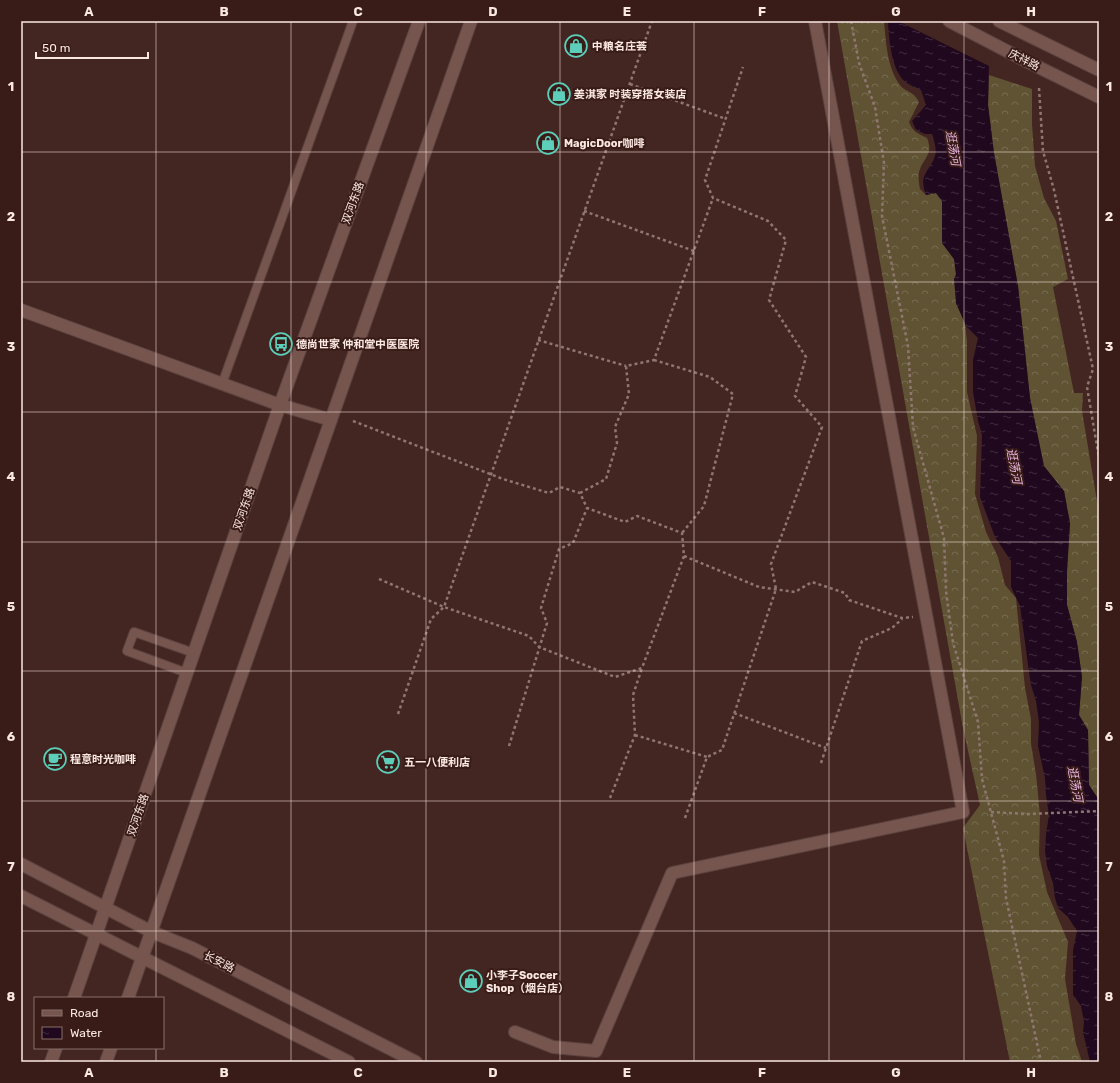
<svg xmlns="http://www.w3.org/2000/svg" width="1120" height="1083" font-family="Rubik,'Noto Sans SC',sans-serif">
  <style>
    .forest { fill: url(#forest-crowns) }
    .water { fill: url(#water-ripples) }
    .pier { fill: #432621 }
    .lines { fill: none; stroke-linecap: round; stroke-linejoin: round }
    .service-casing { stroke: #5c423e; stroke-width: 10 }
    .minor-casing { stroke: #5c423e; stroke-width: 14 }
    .tertiary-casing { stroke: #5c423e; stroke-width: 14 }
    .path { stroke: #907671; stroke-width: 2.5; stroke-dasharray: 3 3; stroke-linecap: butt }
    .service { stroke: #76554f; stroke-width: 8 }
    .minor { stroke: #76554f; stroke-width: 12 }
    .tertiary { stroke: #76554f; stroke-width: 12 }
    .grid { fill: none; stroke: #fce8e3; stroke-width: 1; stroke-opacity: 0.55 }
    .labels { text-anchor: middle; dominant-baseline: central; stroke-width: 4; stroke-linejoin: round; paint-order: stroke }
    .poi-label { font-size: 11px; font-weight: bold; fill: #fce8e3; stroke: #391c17; text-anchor: start }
    .street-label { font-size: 11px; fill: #fce8e3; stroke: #391c17 }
    .water-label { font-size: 12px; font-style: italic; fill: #e5b2de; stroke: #391c17 }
    .neatline { fill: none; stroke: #fce8e3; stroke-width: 1.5 }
    .grid-label { font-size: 13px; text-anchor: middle; font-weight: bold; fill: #fce8e3 }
  </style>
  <defs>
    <pattern id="forest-crowns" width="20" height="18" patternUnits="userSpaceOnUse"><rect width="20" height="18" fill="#5f5334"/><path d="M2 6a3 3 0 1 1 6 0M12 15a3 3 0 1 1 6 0" fill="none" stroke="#776c51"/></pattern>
    <pattern id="water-ripples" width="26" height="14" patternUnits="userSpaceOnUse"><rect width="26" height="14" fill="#20091e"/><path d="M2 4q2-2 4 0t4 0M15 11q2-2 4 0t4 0" fill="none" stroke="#412d3f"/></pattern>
  </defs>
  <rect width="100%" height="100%" fill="#432621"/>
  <!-- forest -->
  <path class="forest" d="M837 21H884C886 42 887 68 900 85 906 93 913 90 919 102L909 122C912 131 918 134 927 138 934 155 923 158 919 172 918 177 919 184 920 189L926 195 936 193 942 201V243L954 259 956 274V303L965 323 967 341V392L977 436 975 494 986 532 998 557 1005 585 1016 598 1025 688 1031 719V744L1036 774 1040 815 1039 855 1047 892 1068 942 1065 979 1076 1044 1082 1062H1010L963 828 980 805 963 728Z
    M989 75 1032 89V124L1035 166 1044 198 1056 221 1068 279 1053 287 1074 393H1083L1082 411 1099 513V800L1089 785 1088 730 1079 715 1082 677 1077 642 1067 605V571L1070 523 1064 491 1044 467 1030 398 1018 286 994 153 988 105Z"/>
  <!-- water -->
  <path class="water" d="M888 21H990L988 105 994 153 1018 286 1030 398 1044 466 1064 491 1070 523 1067 571V605L1077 642 1082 677 1079 715 1088 730 1089 785 1099 800V1062H1090L1083 1032 1084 1022 1081 1006 1073 995V950L1077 931 1068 917 1058 908 1055 898 1053 883 1047 866 1045 851 1046 834 1049 815 1046 795 1045 778 1038 746 1039 722 1036 701 1031 685 1029 672 1020 606 1011 587V561L995 537 980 497 982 435 978 421 973 392V360L978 338 966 326 956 303 954 279 956 274 954 259 942 243V201L936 193 926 195C918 174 929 173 935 156 937 149 934 140 932 134H925L916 130 912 121 926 105 921 90C917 88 911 86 907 83 891 72 889 39 888 21Z"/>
  <!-- pier -->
  <path class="pier" d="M898 21H992L991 67Z"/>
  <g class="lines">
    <!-- service casing -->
    <g class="service-casing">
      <path id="service" d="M222 384 353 21
        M187 673 127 651 134 632 194 653"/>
    </g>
    <!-- minor casing -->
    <g class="minor-casing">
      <path id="minor" d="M949 21 1028 62 1099 97
        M999 21 1099 70
        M21 310 280 405 331 420
        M515 1032 553 1047 596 1051 672 873 963 812 815 21"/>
    </g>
    <!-- tertiary casing -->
    <g class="tertiary-casing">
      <path id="tertiary" d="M21 864 152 932 192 948 416 1062
        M21 896 349 1062
        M74 998 280 405 419 21
        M128 998 471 21
        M51 1062 56 1048
        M106 1062 111 1048"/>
    </g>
    <!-- path -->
    <path class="path" d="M851 21 859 63 875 107 884 163 882 216 908 346 913 427 944 538 946 591 953 643 978 722 982 779 1004 861 1006 898 1041 1062
      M630 84 726 119
      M1039 88 1043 151 1054 190 1093 369 1087 387 1099 458
      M584 211 694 251
      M538 340 626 366
      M654 360 710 377 733 394 704 506 682 533
      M353 421 503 479 549 493 560 487 580 493 587 508 625 522 637 516 682 533 684 556 759 587 795 592 812 582 845 593 849 600 902 618 913 617
      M580 493 606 479 617 443 615 427 629 394 626 366 654 360 713 198
      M379 579 444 607 529 636 539 647 615 677 642 668 684 556
      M734 713 826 748
      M398 714 431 619 444 607 652 21
      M635 735 707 757
      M509 746 547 623 541 608 559 549 573 543 587 508
      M821 763 862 641 892 628 902 619
      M610 798 635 735 633 695 642 668
      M991 812 1028 814 1099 811
      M685 818 707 757 722 750 776 589 771 564 822 427 795 396 806 357 769 300 786 240 768 221 713 198 705 180 743 67"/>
    <!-- service -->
    <use href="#service" class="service"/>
    <!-- minor -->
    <use href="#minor" class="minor"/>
    <!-- tertiary -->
    <use href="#tertiary" class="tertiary"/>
  </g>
  <!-- grid -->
  <path class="grid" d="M156 21V998M291 21V1062M426 21V1062M560 21V1062M694 21V1062M829 21V1062M964 21V1062M21 152H1099M21 282H1099M21 412H1099M21 542H1099M21 671H1099M21 801H1099M21 931H1099M156 1048V1062"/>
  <!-- icons -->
  <defs>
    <g id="shop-ring" transform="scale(1.15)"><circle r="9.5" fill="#391c17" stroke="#5cceba" stroke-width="1.5"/><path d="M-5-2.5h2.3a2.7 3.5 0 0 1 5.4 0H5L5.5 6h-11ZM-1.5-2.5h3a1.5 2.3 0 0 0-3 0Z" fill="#5cceba"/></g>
    <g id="bus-ring" transform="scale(1.15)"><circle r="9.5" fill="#391c17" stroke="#5cceba" stroke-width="1.5"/><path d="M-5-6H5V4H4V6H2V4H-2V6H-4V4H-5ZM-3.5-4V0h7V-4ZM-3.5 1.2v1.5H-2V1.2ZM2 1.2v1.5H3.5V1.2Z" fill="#5cceba"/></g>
    <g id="cafe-ring" transform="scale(1.15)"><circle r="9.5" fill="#391c17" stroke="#5cceba" stroke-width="1.5"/><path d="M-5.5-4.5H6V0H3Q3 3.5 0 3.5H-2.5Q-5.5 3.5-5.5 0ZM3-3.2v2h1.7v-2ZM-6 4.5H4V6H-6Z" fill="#5cceba"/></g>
    <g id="supermarket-ring" transform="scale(1.15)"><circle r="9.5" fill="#391c17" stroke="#5cceba" stroke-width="1.5"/><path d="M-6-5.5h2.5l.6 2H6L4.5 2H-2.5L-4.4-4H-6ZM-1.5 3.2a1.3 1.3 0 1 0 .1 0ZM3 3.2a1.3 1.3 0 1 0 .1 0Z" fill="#5cceba"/></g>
  </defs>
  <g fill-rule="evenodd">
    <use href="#shop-ring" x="576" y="46"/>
    <use href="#shop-ring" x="559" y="94"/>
    <use href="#shop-ring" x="548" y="143"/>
    <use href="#bus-ring" x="281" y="344"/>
    <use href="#cafe-ring" x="55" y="759"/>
    <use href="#supermarket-ring" x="388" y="762"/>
    <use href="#shop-ring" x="471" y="981"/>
  </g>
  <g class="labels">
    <!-- poi labels -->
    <g class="poi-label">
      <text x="592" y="46">中粮名庄荟</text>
      <text x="574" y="94">姜淇家 时装穿搭女装店</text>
      <text x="564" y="143">MagicDoor咖啡</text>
      <text x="296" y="344">德尚世家 仲和堂中医医院</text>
      <text x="70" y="759">程意时光咖啡</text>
      <text x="404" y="762">五一八便利店</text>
      <text x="486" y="975">小李子Soccer<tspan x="486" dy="13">Shop（烟台店）</tspan></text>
    </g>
    <!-- street labels -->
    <g class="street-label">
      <text transform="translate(1024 60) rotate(27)">庆祥路</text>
      <text transform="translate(353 203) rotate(-70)">双河东路</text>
      <text transform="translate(244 509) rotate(-71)">双河东路</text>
      <text transform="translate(138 815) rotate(-71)">双河东路</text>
      <text transform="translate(219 962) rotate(27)">长安路</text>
    </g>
    <!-- water labels -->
    <g class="water-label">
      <text transform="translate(953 148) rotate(80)">逛荡河</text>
      <text transform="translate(1014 466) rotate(79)">逛荡河</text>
      <text transform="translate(1075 784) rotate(79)">逛荡河</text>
    </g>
  </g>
  <!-- border -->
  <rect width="1120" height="1083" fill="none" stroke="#391c17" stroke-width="44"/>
  <!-- legend -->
  <rect x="34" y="997" width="130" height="52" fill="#391c17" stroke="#876e69"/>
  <rect x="42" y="1010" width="20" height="6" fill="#76554f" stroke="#876e69"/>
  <text x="70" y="1017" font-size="12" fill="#fce8e3">Road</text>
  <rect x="42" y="1027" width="20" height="12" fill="url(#water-ripples)" stroke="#876e69"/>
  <text x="70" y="1037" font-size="12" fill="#fce8e3">Water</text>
  <!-- scale -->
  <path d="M36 52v6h112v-6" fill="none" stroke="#fce8e3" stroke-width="2"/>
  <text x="42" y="52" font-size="12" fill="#fce8e3" stroke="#391c17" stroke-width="3" paint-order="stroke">50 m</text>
  <rect x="22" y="22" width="1076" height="1039" class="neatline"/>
  <g class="grid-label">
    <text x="89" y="16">A</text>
    <text x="224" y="16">B</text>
    <text x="358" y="16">C</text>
    <text x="493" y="16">D</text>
    <text x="627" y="16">E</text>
    <text x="762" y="16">F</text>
    <text x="896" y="16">G</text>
    <text x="1031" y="16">H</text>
    <text x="11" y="91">1</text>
    <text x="1109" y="91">1</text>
    <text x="11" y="221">2</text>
    <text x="1109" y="221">2</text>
    <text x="11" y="351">3</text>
    <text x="1109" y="351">3</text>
    <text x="11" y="481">4</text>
    <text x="1109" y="481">4</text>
    <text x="11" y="611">5</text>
    <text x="1109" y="611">5</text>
    <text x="11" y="741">6</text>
    <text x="1109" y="741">6</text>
    <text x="11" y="871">7</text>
    <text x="1109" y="871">7</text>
    <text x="11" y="1001">8</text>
    <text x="1109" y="1001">8</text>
    <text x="89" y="1077">A</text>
    <text x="224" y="1077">B</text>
    <text x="358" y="1077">C</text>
    <text x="493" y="1077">D</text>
    <text x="627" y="1077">E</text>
    <text x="762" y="1077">F</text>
    <text x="896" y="1077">G</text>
    <text x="1031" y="1077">H</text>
  </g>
</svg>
